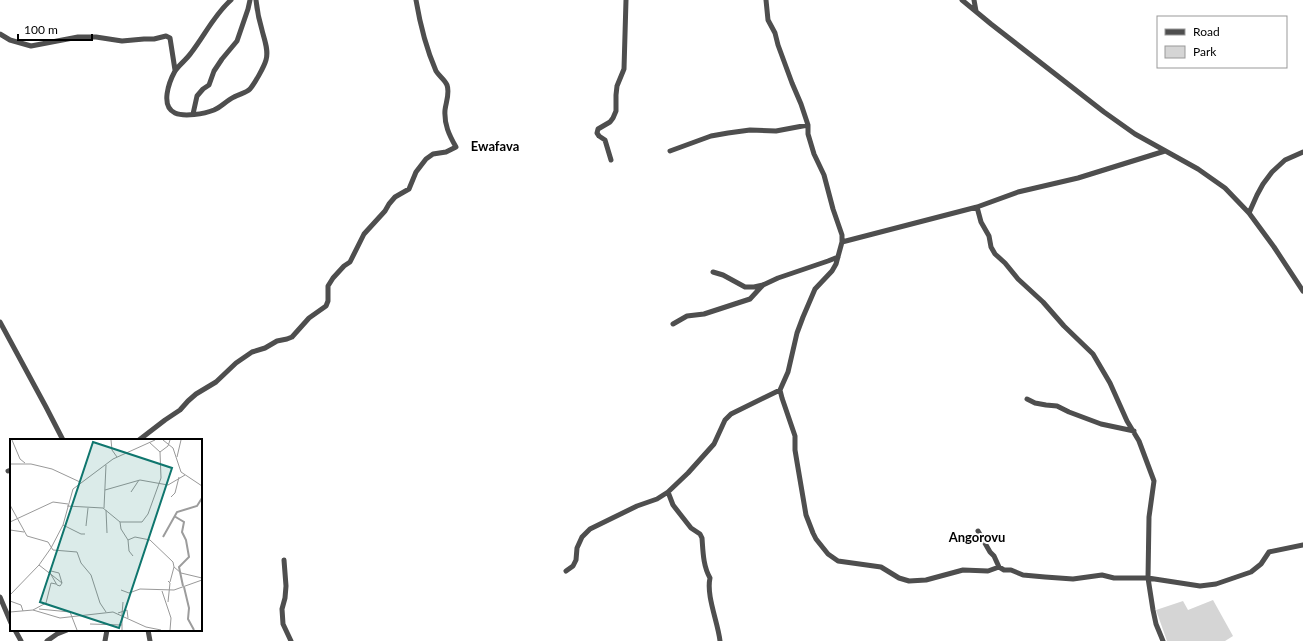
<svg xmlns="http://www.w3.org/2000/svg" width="1303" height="641" font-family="Lato,sans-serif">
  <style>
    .green { fill: #d5d5d5 }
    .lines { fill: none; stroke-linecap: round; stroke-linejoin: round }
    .minor { stroke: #4e4e4e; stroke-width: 5 }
    .labels { text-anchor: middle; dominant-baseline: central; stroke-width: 4; stroke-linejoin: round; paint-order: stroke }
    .quarter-label { font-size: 13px; font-weight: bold; fill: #000; stroke: #fff }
    .inset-river { fill: none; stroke: #9c9c9c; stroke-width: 2 }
    .inset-road { fill: none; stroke: #999; stroke-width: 1 }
    .view { fill: #0f766e; fill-opacity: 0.15; stroke: #0f766e; stroke-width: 2 }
    .inset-edge { fill: none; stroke: #000; stroke-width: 2 }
  </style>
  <rect width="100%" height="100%" fill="#fff"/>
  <!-- green -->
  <path class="green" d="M1213 600 1233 636 1225 641H1167L1156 610 1183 601 1188 610Z"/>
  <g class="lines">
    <!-- minor -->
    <path class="minor" d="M231 0C214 15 205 35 191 53 186 60 179 65 175 71 169 82 160 106 175 113 184 117 204 114 214 110 221 107 226 101 234 97 239 94 246 93 250 89 255 83 264 67 266 60 269 50 264 39 262 30 259 20 257 10 256 0
      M766 0 768 20 775 33 778 45 792 83 801 104 808 125V134L814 154 824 175 833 209 842 235V242L836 264 832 271 815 289 803 317 797 333 788 372 780 390 782 398 795 436V450L797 462 806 515 813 533 816 539 828 554 838 561 881 567 899 578 909 581 926 580 963 570 988 571 999 567
      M962 0 991 24 1104 112 1135 134 1198 169 1225 188 1249 213 1274 247 1303 291
      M974 0 976 11
      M0 34 10 40 31 46 78 37H96L122 41 144 39H154L166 36 170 38 175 70
      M193 114 197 96 203 89 209 85 214 71 222 59 237 41 248 9 250 0
      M670 151 711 136 728 133 750 130 776 131 808 125
      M611 160 605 140 599 136 597 133 598 129 610 122 613 118 616 111V95L617 86 624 69 626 0
      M977 207 981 222 989 236 991 247 995 254 1005 263 1018 279 1043 302 1064 326 1093 354 1110 383 1127 421 1139 441 1154 481 1149 517 1148 578 1153 610 1156 624 1163 641
      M1249 213 1257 195 1263 184 1272 172 1285 160 1303 152
      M842 242 977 207 1018 192 1078 178 1165 151
      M713 272 723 275 745 287H754L763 285 778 278 828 261 838 257
      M0 322 46 407 63 440
      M673 324 687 316 704 314 750 299 763 285
      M1027 399 1035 403 1046 405 1057 406 1069 412 1101 424 1134 431
      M139 440 165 420 180 410 188 401 196 394 216 382 236 363 252 352 265 348 277 341 287 339 292 337 309 318 326 306 328 301V286L333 278 344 266 350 262 364 234 385 211 389 204 395 197 409 189 416 172 426 159 433 154 446 152 456 147C449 135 444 124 445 110 446 102 450 93 447 85 445 80 439 76 436 71 426 48 420 24 416 0
      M8 471 11 470
      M978 531 990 552 994 556 999 567 1004 570H1011L1023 575 1045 577 1073 579 1102 575 1114 578H1148L1200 586 1216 584 1251 572 1261 564 1269 552 1303 545
      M284 560 286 586 285 598 282 609 283 624 291 641
      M566 571 573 566 576 560 577 548 582 537 590 529 637 506 657 499 668 492
      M0 597 11 623
      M15 630 21 641
      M148 630 150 641
      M47 641 57 634 67 630
      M105 641 107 630
      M720 641C718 622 706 596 710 578 703 566 703 551 702 538L700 534 691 528 680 514 673 505 668 492 688 473 714 444 725 420 731 414 780 390"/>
  </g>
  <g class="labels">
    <!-- quarter labels -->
    <g class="quarter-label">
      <text x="495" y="146">Ewafava</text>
      <text x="977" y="537">Angorovu</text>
    </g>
  </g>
  <!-- overview -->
  <g transform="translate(10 439)">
    <rect width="192" height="192" fill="#fff"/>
    <path class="inset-river" d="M164 77 174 83 172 93 176 101 179 118 169 128 173 147M153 98 167 73 187 67 192 59M174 148 179 169 178 180 184 191"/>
    <path class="inset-road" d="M2 1 10 20 15 24M101 1 102 11 107 18M153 1 163 9 171 33 192 47M139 3 150 13M167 18 171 1M0 25H21L42 30 70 43M95 51 130 41 158 46 175 36M121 53 129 41M161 58 165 54 169 38M0 66 17 97 38 103 43 111 67 113 71 124 81 136 90 164 96 173M57 67 93 69 110 83H132L138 75 151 39 150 13 158 7 160 1M94 69 96 26M96 71 97 94M0 83 43 63 58 65M110 83 111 90 118 101 125 98 140 101 163 123 164 128 160 143M53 86 71 95H75M76 87 78 69M0 91 14 93M118 101 119 112 123 117M29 126 52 144M164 128 171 134 192 139M39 132 47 146 50 147 52 144M41 132 49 134 52 144M158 142 160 144 158 163M111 151 119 154 130 150 164 151 192 141M152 152 161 179 160 191M0 156 29 126 41 109 53 86 63 50 103 20 145 1M0 162 11 166 13 172M29 170 60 173 67 191M23 171 36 164 41 144 46 145M0 173 23 171 50 179 103 173 136 188 151 191M108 174 117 171 118 179M112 175V191M112 175 113 163M80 185 112 186"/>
    <path class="view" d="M83 3 162 29 109 189 30 163Z"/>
    <rect width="192" height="192" class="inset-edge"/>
  </g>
  <!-- legend -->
  <rect x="1157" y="16" width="130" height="52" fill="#ffffff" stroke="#999999"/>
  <rect x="1165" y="29" width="20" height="6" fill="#4e4e4e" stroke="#999999"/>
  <text x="1193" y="36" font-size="12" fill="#000000">Road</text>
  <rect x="1165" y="46" width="20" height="12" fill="#d5d5d5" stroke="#999999"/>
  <text x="1193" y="56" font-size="12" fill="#000000">Park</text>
  <!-- scale -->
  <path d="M18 34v6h74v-6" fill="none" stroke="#000000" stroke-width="2"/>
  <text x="24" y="34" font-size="12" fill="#000000" stroke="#ffffff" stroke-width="3" paint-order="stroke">100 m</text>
</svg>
